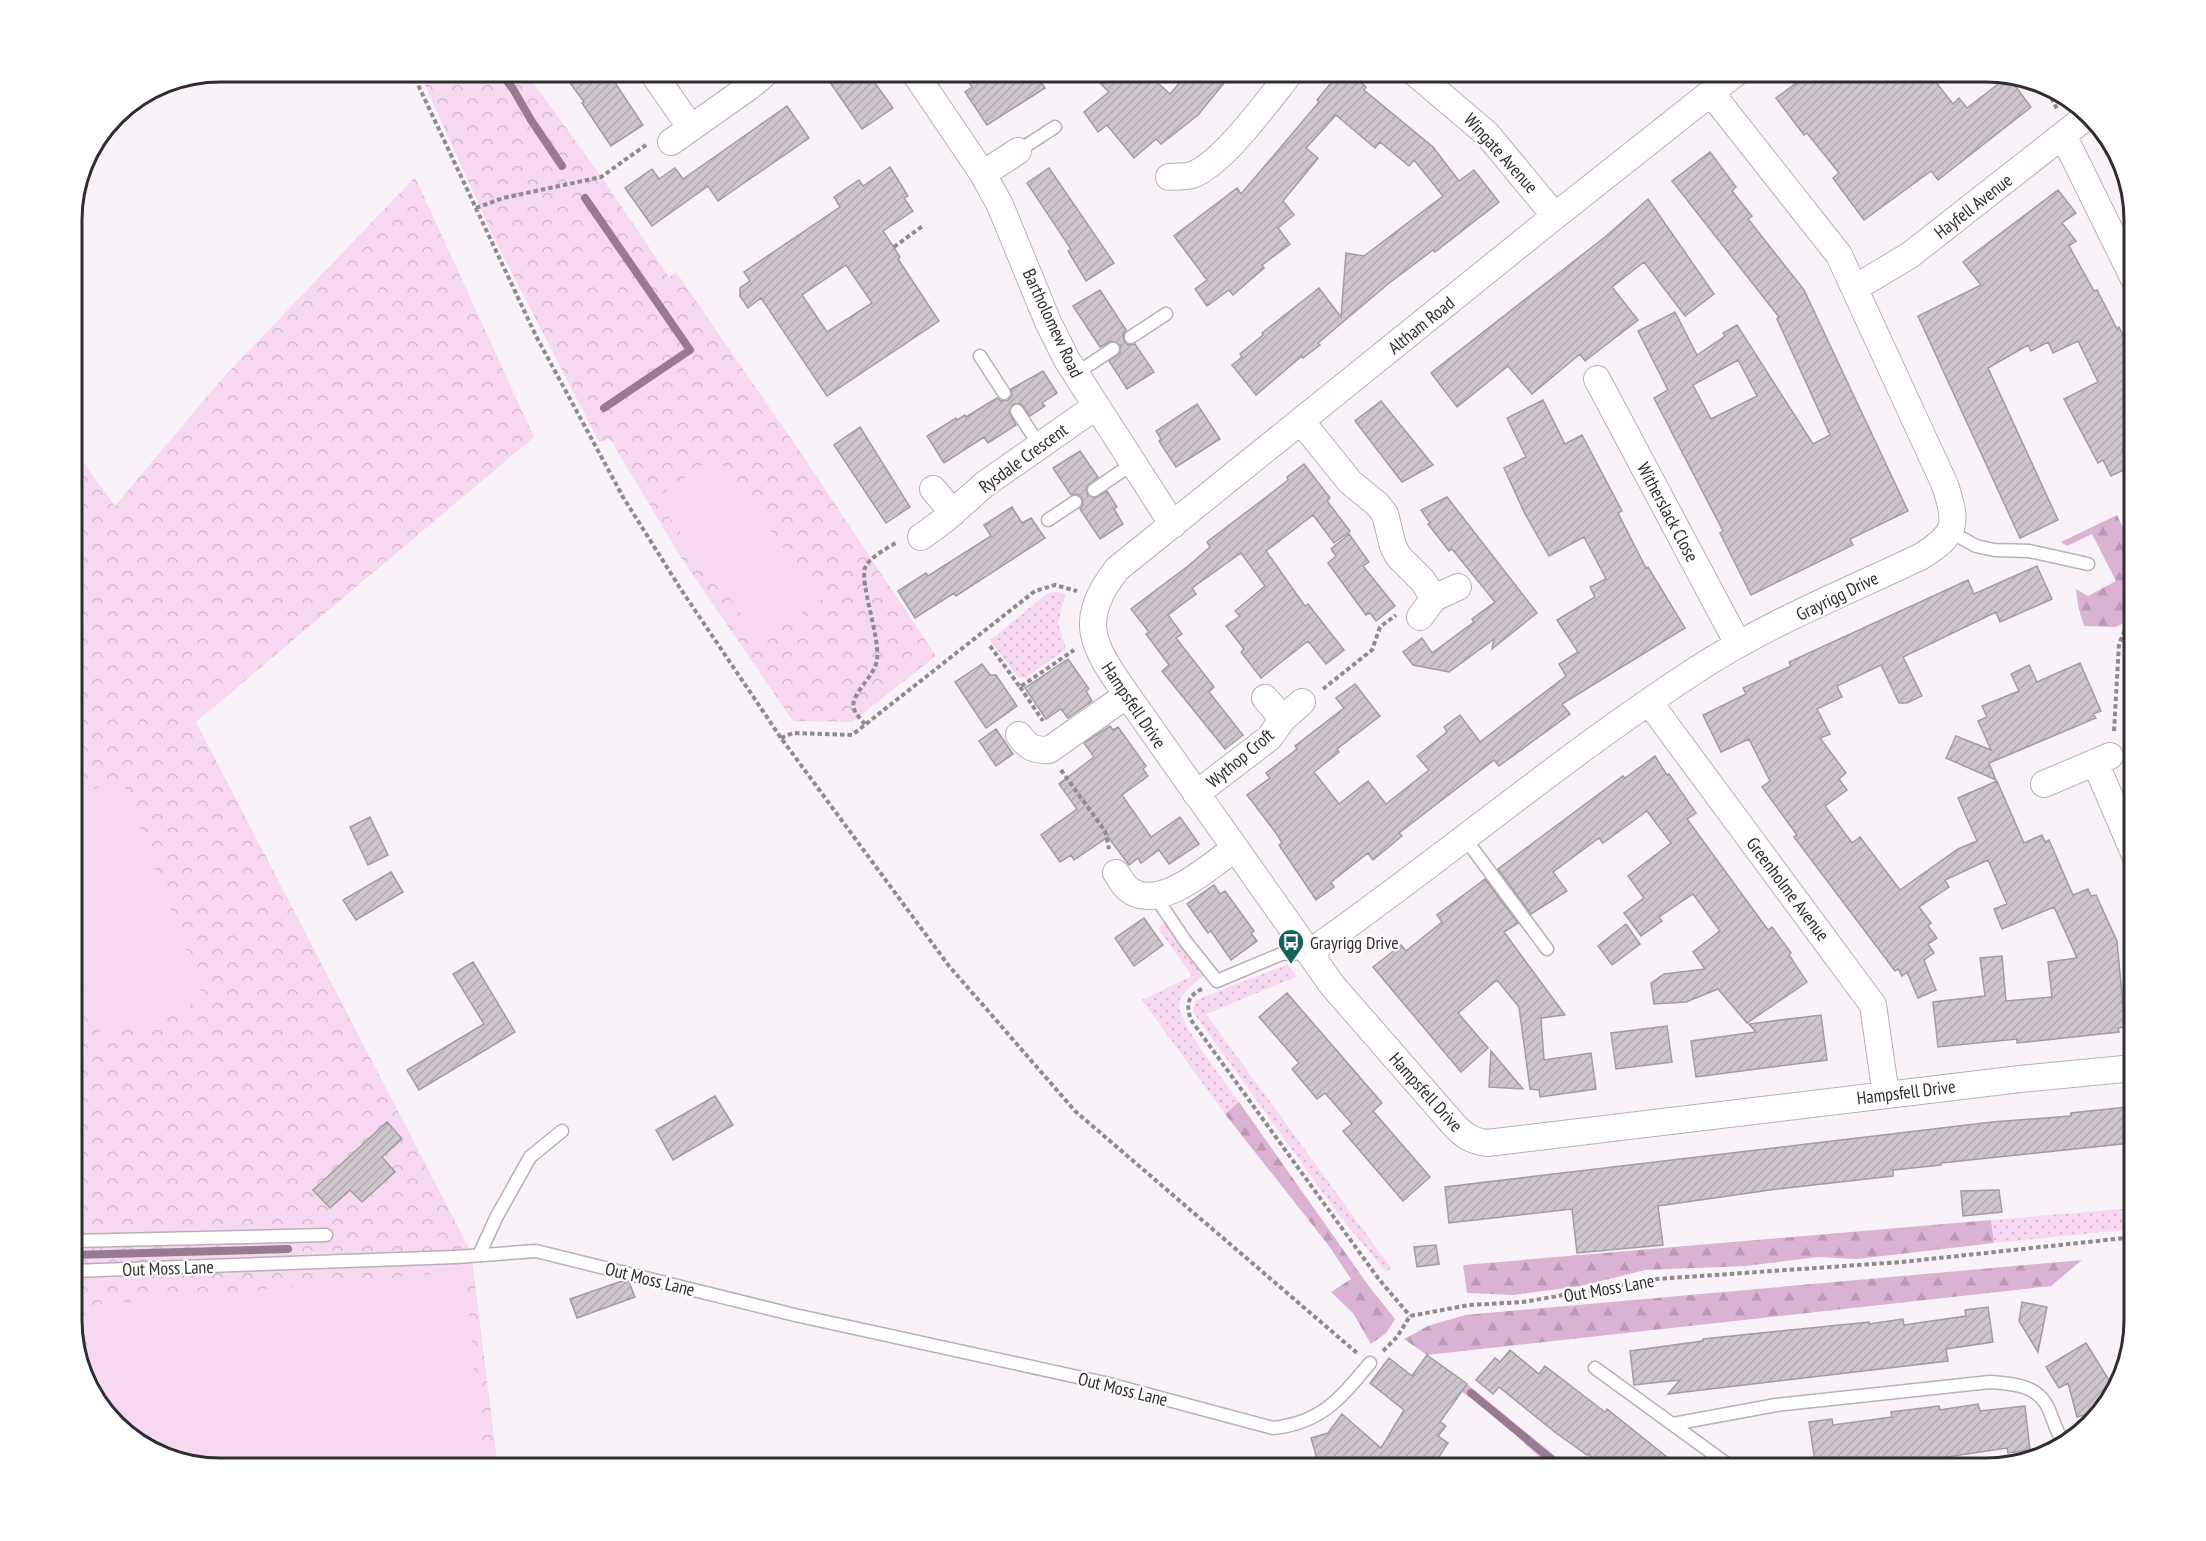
<svg xmlns="http://www.w3.org/2000/svg" width="2206" height="1541" font-family="'PT Sans Narrow',sans-serif">
  <style>
    .grass { fill: url(#grass-dots) }
    .forest { fill: url(#forest-firs) }
    .park { fill: url(#park-crowns) }
    .garden { fill: #f7d8f1 }
    .lines { fill: none; stroke-linecap: round; stroke-linejoin: round }
    .stream { stroke: #987b92; stroke-width: 8 }
    .building { fill: url(#building-hatch); stroke: #a29ba1; stroke-width: 1.5; fill-rule: evenodd }
    .lane-casing { stroke: #b8b0b6; stroke-width: 15 }
    .street-casing { stroke: #b8b0b6; stroke-width: 28 }
    .path { stroke: #8f8a8e; stroke-width: 4; stroke-dasharray: 4.5 3; stroke-linecap: butt }
    .lane { stroke: #fff; stroke-width: 12 }
    .street { stroke: #fff; stroke-width: 26 }
    .labels { text-anchor: middle; dominant-baseline: central; stroke-width: 4.5; stroke-linejoin: round; paint-order: stroke }
    .street-label { font-size: 18px; fill: #302d2f; stroke: #fff }
    .poi-label { font-size: 18px; fill: #302d2f; stroke: #fff; text-anchor: start }
    .rim { fill: none; stroke: #302d2f; stroke-width: 3 }
  </style>
  <defs>
    <pattern id="grass-dots" width="8" height="8" patternUnits="userSpaceOnUse" patternTransform="scale(1.5)"><rect width="8" height="8" fill="#f7d8f1"/><path d="M2 2h.1M6 6h.1" fill="none" stroke="#d4bacf" stroke-width="1.8" stroke-linecap="round"/></pattern>
    <pattern id="forest-firs" width="22" height="20" patternUnits="userSpaceOnUse" patternTransform="scale(1.5)"><rect width="22" height="20" fill="#dab2d3"/><path d="M5 1l3.5 6h-7zM16 11l3.5 6h-7z" fill="#bb99b5"/></pattern>
    <pattern id="park-crowns" width="20" height="18" patternUnits="userSpaceOnUse" patternTransform="scale(1.5)"><rect width="20" height="18" fill="#f7d8f1"/><path d="M2 6a3 3 0 1 1 6 0M12 15a3 3 0 1 1 6 0" fill="none" stroke="#d4bacf"/></pattern>
    <pattern id="building-hatch" width="6" height="6" patternUnits="userSpaceOnUse" patternTransform="scale(1.5)"><rect width="6" height="6" fill="#cec6cc"/><path d="M-1 1l2-2M0 6l6-6M5 7l2-2" fill="none" stroke="#b1aab0"/></pattern>
  </defs>
  <rect width="100%" height="100%" fill="#f9f2f8"/>
  <!-- grass -->
  <path class="grass" d="M1055 592 1064 593 1065 595 1058 623 1066 649 1025 678 1018 677 990 640 1048 593Z
    M1166 922 1205 974C1196 982 1179 993 1179 1006 1179 1024 1227 1084 1239 1102L1225 1114 1142 1000 1192 976 1158 928Z
    M1288 964 1296 977 1206 1014 1391 1268 1386 1272 1339 1215 1193 1012 1195 1001 1201 998Z
    M2134 1208V1229L1994 1243 1991 1220Z"/>
  <!-- forest -->
  <path class="forest" d="M2117 515 2134 551V598L2132 600 2134 603V619L2115 627 2084 626 2078 606 2076 589 2088 596 2116 581 2092 534 2067 546 2061 542Z
    M1239 1102 1368 1285 1395 1319 1386 1333 1371 1344 1353 1313 1331 1292 1351 1279 1329 1246 1225 1114Z
    M1991 1220 1994 1243 1857 1259 1818 1257 1746 1266 1645 1270 1581 1286 1513 1295 1467 1293 1463 1265Z
    M2082 1260 2051 1286 1427 1355 1404 1339 1428 1326 1465 1315Z
    M1467 1384 1571 1469H1553L1487 1409 1462 1392Z"/>
  <!-- park -->
  <path class="park" d="M419 72H526L605 182 669 277 676 272 805 459 936 656 852 722 793 721 682 559 610 439 599 442 493 236Z
    M415 177 534 437 196 722 471 1252 498 1469H220L138 1444 92 1395 72 1330V447L115 506 220 381Z"/>
  <!-- garden -->
  <path class="garden" d="M715 455 821 599 762 642 656 499Z
    M122 779 204 1000 102 1038 72 958V797Z
    M465 1271 484 1469H220L138 1444 92 1395 84 1306Z"/>
  <g class="lines">
    <!-- stream -->
    <path class="stream" d="M500 72 513 89 531 120 562 166
      M585 198 690 350 604 408
      M72 1255 288 1249
      M1471 1393 1563 1469"/>
  </g>
  <!-- building -->
  <path class="building" d="M562 72H608L643 125 611 146 582 103 584 102Z
    M823 72H867L893 108 862 129Z
    M963 72H1034L1045 88 987 125 965 92 972 87Z
    M1112 72H1146L1170 94 1189 72H1233L1198 115 1161 144 1156 139 1134 158 1107 125 1098 132 1084 112 1109 92 1100 83Z
    M1340 72H1349L1366 87 1364 90 1433 147 1459 181 1474 170 1499 202 1435 252 1433 250 1388 284 1318 343 1320 345 1303 358 1302 356 1256 395 1232 365 1242 357 1240 354 1263 335 1262 333 1319 288 1341 317 1346 253 1364 256 1443 196 1414 160 1409 166 1380 142 1375 148 1336 115 1306 148 1318 158 1283 201 1294 215 1278 228 1290 244 1262 265 1264 268 1233 295 1229 290 1207 306 1195 289 1207 280 1174 236 1237 188 1241 194 1319 102 1317 100Z
    M1811 72H1928L1953 104 1959 98 1967 108 2006 78 2010 79 2031 107 1938 180 1931 171 1864 220 1833 178 1839 173 1807 133 1804 135 1776 98Z
    M787 106 809 138 718 201 708 186 652 226 625 188 652 169 659 179 675 168 683 179Z
    M1710 152 1736 187 1732 191 1752 216 1748 219 1804 290 1908 511 1850 539 1853 545 1751 595 1720 533 1723 531 1654 398 1668 390 1638 331 1675 312 1697 355 1725 336 1723 333 1737 325 1813 444 1830 435 1777 319 1779 317 1672 181ZM1738 360 1757 396 1711 419 1693 385Z
    M890 167 908 196 904 198 913 211 883 231 900 257 898 259 939 321 827 396 761 298 748 308 740 296V288L750 281 744 272 840 207 834 197 859 180 863 186ZM846 265 872 303 827 332 802 295Z
    M1049 168 1114 263 1086 281 1068 251 1071 249 1027 183Z
    M2058 190 2076 213 2062 223 2076 241 2069 246 2094 291 2097 290 2117 329 2119 327 2134 358V444L2122 450 2130 467 2111 476 2103 460 2098 463 2064 399 2098 382 2078 341 2053 353 2048 342 2031 351 2028 345 1988 368 2058 520 2020 538 1918 316 1981 285 1963 262Z
    M1648 199 1714 294 1685 316 1644 262 1612 287 1638 320 1585 361 1580 354 1532 394 1508 366 1457 407 1431 373 1605 237Z
    M1100 290 1126 330 1123 334 1124 341 1128 345 1135 344 1154 372 1127 389 1109 361 1120 353V345L1112 341 1100 347 1073 306Z
    M1043 371 1057 393 1042 403 1045 406 1030 416 1021 404H1013L1009 412 1016 425 988 443 984 437 944 463 927 436 956 418 957 420 965 415 966 417 997 398 1001 401 1008 400 1012 396 1011 389Z
    M1543 400 1565 444 1582 435 1622 511 1618 513 1646 568 1648 567 1685 628 1562 704 1570 714 1499 766 1494 760 1399 833 1402 836 1373 860 1368 853 1331 882 1334 887 1316 900 1279 845 1282 843 1276 833 1247 795 1270 778 1266 773 1297 749 1295 746 1344 708 1336 698 1355 684 1380 716 1337 749 1339 752 1314 772 1339 804 1368 781 1386 804 1429 770 1417 756 1447 732 1444 727 1460 715 1480 742 1566 676 1559 664 1578 652 1557 620 1595 597 1590 587 1606 579 1584 537 1549 556 1525 514 1504 468 1526 457 1507 418Z
    M1381 401 1433 465 1402 482 1355 421Z
    M1197 404 1220 439 1176 467 1159 441 1161 439 1156 431Z
    M860 427 910 507 886 523 834 445Z
    M1080 451 1098 477 1087 486V494L1095 498 1107 491 1117 507 1114 509 1123 524 1100 539 1080 509 1083 505 1082 498 1078 494 1071 495 1053 468Z
    M1304 464 1330 498 1327 501 1350 531 1334 543 1313 515 1266 551 1305 606 1308 604 1344 650 1326 664 1308 641 1261 678 1241 652 1244 649 1226 626 1240 616 1235 611 1265 586 1241 553 1192 588 1196 594 1168 615 1182 634 1176 638 1214 687 1209 692 1243 735 1225 749 1162 671 1169 665 1146 634 1149 632 1131 609 1188 566 1210 547 1207 542 1265 498 1288 480 1287 477Z
    M1447 497 1537 613 1492 649 1494 639 1449 672 1413 665 1403 652 1422 638 1432 653 1474 622 1472 619 1495 602 1452 549 1449 551 1428 524 1430 523 1421 510Z
    M1012 507 1022 523 1031 518 1045 538 956 596 954 593 915 618 898 591 926 573 928 576 991 536 984 525Z
    M1349 534 1369 562 1363 566 1395 606 1376 621 1370 613 1366 615 1328 563 1336 556 1331 549Z
    M2037 566 2052 599 2000 622 1996 612 1903 657 1922 696 1907 703H1899L1881 665 1837 686 1842 697 1817 709 1830 734 1820 738 1846 773 1839 779 1847 790 1825 806 1852 843 1860 837 1900 890 1958 849 1977 841 1958 798 1997 781 2024 843 2042 835 2045 842 2049 840 2073 895 2088 889 2091 896 2096 895 2117 941 2125 1027 2118 1028 2119 1032 2017 1043V1039L1938 1047 1933 1002 1985 996 1980 958 2002 956 2006 1001 2052 997 2048 962 2077 958 2054 907 2002 929 1994 909 2007 904 1988 860 1945 880 1949 887 1919 907 1931 923 1928 926 1937 938 1928 944 1934 953 1924 960 1936 990 1918 998 1907 972 1902 976 1898 969 1895 971 1794 837 1797 835 1762 787 1770 781 1749 739 1721 752 1703 715 1746 694 1743 688 1791 666 1789 662 1968 580 1974 594Z
    M1068 659 1089 689 1086 691 1092 701 1068 718 1061 709 1046 719 1025 688Z
    M2080 663 2101 711 2093 714 2096 718 1989 763 1996 780 1946 758 1956 736 1991 750 1978 721 1987 717 1982 706 2019 691 2011 674 2029 665 2037 682Z
    M982 664 990 675H996L1017 706 986 728 955 682Z
    M1110 726 1113 730 1118 727 1146 766 1143 769 1148 776 1122 795 1151 837 1180 817 1199 844 1169 864 1159 850 1141 863 1138 858 1129 865 1108 837 1074 860 1071 855 1060 862 1041 835 1077 809 1059 784 1094 757 1084 743Z
    M996 729 1013 754 996 766 979 741Z
    M1655 756 1667 775 1669 774 1696 813 1687 819 1768 930 1772 927 1791 953 1789 955 1807 982 1747 1023 1718 989 1686 1002 1654 1004 1651 983 1664 974 1705 969 1693 952 1720 931 1693 894 1659 917 1662 921 1641 936 1624 913 1644 898 1628 876 1671 843 1647 811 1603 843 1599 838 1553 872 1567 891 1531 914 1498 869 1623 776 1625 778Z
    M370 817 388 855 368 865 350 827Z
    M391 872 403 892 356 920 343 900Z
    M1485 879 1518 923 1504 932 1565 1015 1541 1018 1544 1060 1591 1053 1596 1089 1540 1097 1539 1090 1530 1089 1519 1007 1497 980 1458 1013 1488 1048 1461 1072 1373 967 1401 945 1406 951 1442 922 1437 915Z
    M1214 885 1220 894 1225 891 1254 931 1251 933 1257 941 1231 960 1211 931 1208 933 1187 904Z
    M1144 918 1163 945 1134 966 1115 938Z
    M1626 924 1640 944 1612 965 1598 946Z
    M473 962 515 1032 419 1090 407 1070 484 1024 453 974Z
    M1287 993 1382 1103 1373 1111 1430 1177 1403 1201 1343 1131 1352 1124 1325 1093 1317 1099 1292 1069 1299 1063 1259 1017Z
    M1821 1015 1827 1060 1696 1077 1691 1041 1756 1032 1749 1024Z
    M1667 1026 1672 1062 1616 1069 1611 1033Z
    M1491 1051 1523 1089 1489 1087Z
    M715 1096 733 1125 673 1160 656 1130Z
    M2127 1107 2131 1143 1941 1163V1165L1893 1170V1176L1777 1189 1658 1206 1663 1245 1577 1253 1572 1209 1449 1223 1445 1187 1992 1122 2071 1116V1113Z
    M387 1122 402 1139 382 1157 395 1172 362 1202 350 1190 330 1208 313 1190Z
    M1999 1190 2002 1212 1963 1216 1961 1191Z
    M1436 1245 1439 1264 1417 1267 1414 1247Z
    M622 1281 629 1282 635 1297 577 1318 570 1299Z
    M2022 1302 2047 1307 2038 1352 2019 1321Z
    M1988 1307 1993 1342 1946 1349 1948 1361 1668 1394 1680 1380 1634 1385 1630 1351 1703 1341V1339L1869 1322V1324L1903 1319 1904 1325 1966 1316 1965 1310Z
    M2086 1343 2114 1388 2109 1403 2100 1411 2077 1417 2068 1383 2059 1388 2046 1367Z
    M1510 1350 1539 1374 1545 1366 1605 1412 1607 1409 1682 1469H1606L1588 1454 1587 1455 1556 1433 1499 1387 1493 1394 1476 1380 1495 1358 1500 1362Z
    M1427 1355 1467 1384 1440 1422 1446 1426 1438 1436 1448 1443 1431 1469H1320L1311 1438 1328 1433 1342 1414 1381 1448 1404 1410 1370 1383 1389 1358 1412 1376Z
    M1978 1404 1980 1411 2025 1406 2030 1450 2008 1453 2007 1448 1934 1459V1458L1898 1463 1897 1460 1861 1466 1860 1463 1816 1469 1809 1422 1832 1419 1833 1425 1892 1417 1891 1412 1939 1406 1940 1410Z"/>
  <g class="lines">
    <!-- lane casing -->
    <g class="lane-casing">
      <path id="lane" d="M1018 151 1055 127
        M1131 337 1166 314
        M980 356 1004 393
        M1075 374 1113 349
        M1017 411 1040 446
        M1094 490 1132 464
        M1048 520 1075 502
        M1951 532 1976 546 1994 550 2029 551 2088 564
        M1464 837 1547 949
        M1155 896 1186 942 1217 981 1281 954 1309 953
        M72 1241 326 1235
        M479 1255 496 1218 530 1157 562 1131
        M72 1271 456 1257 536 1251 795 1315 1105 1383 1273 1428C1321 1423 1340 1399 1370 1363
        M1595 1368 1734 1469
        M1673 1424 1776 1405 1990 1382C2011 1384 2034 1384 2046 1404 2053 1416 2055 1431 2064 1443"/>
    </g>
    <!-- street casing -->
    <g class="street-casing">
      <path id="street" d="M652 72 691 128
        M914 72 983 174 1000 205 1048 322 1067 360 1173 525
        M1414 72 1487 134 1555 216
        M1737 72 1555 216 1117 569C1076 622 1093 646 1127 695L1332 985 1454 1125C1464 1136 1472 1141 1487 1143L2020 1079 2134 1068
        M2063 135 2134 279
        M671 142 749 87 767 72
        M983 174 1018 151
        M1169 177C1176 176 1186 177 1192 175 1223 164 1269 99 1291 72
        M1855 288 1910 255 2086 117
        M1597 379 1738 644
        M1301 421 1350 482 1377 504 1385 514 1393 546 1398 556 1422 580 1434 598 1420 617
        M933 489 953 513
        M921 537 943 521 985 484 1095 407
        M1434 598 1458 587
        M1265 698 1283 719
        M1649 702 1873 1005 1886 1095
        M1019 735C1028 748 1034 750 1049 750L1127 695
        M2095 762 2134 853
        M2044 784 2110 756
        M1196 794 1269 738 1283 719 1302 702
        M1116 873C1120 878 1123 885 1127 888 1157 915 1210 866 1234 849
        M1309 953C1439 862 1560 759 1693 672 1764 625 1844 593 1920 557 1957 534 1958 525 1945 485L1839 255 1711 93"/>
    </g>
    <!-- path -->
    <path class="path" d="M412 72 536 336 623 497 680 588 781 738 949 966 1075 1111 1357 1353
      M2048 91 2057 109
      M476 208 503 198 601 177 646 145
      M894 247 924 225
      M990 646 1020 687 1074 650
      M1020 687 1043 721
      M1323 689 1372 650 1380 627 1396 615
      M865 724C861 720 856 714 854 709 849 695 874 678 877 660 880 636 860 585 865 568 869 557 888 548 897 542
      M2114 731 2119 644 2125 630 2134 625
      M781 738 793 733 852 735 1035 591 1055 585 1077 591
      M1061 770 1105 831 1109 849
      M1202 989C1187 996 1186 1005 1191 1020L1378 1278 1410 1316
      M1383 1351 1397 1337 1410 1316 1469 1305 1523 1302 1657 1279 1902 1262 2134 1237"/>
    <!-- lane -->
    <use href="#lane" class="lane"/>
    <!-- street -->
    <use href="#street" class="street"/>
  </g>
  <!-- icons -->
  <defs>
    <g id="bus-pin" transform="scale(1.35)"><path d="M0 17L-7.5 6A9.5 9.5 0 1 1 7.5 6Z" fill="#186359" stroke="#fff"/><path d="M-5-6H5V4H4V6H2V4H-2V6H-4V4H-5ZM-3.5-4V0h7V-4ZM-3.5 1.2v1.5H-2V1.2ZM2 1.2v1.5H3.5V1.2Z" fill="#fff"/></g>
  </defs>
  <g fill-rule="evenodd">
    <use href="#bus-pin" x="1291" y="942"/>
  </g>
  <g class="labels">
    <!-- street labels -->
    <g class="street-label">
      <text transform="translate(1501 153) rotate(48)">Wingate Avenue</text>
      <text transform="translate(1973 206) rotate(-38)">Hayfell Avenue</text>
      <text transform="translate(1053 323) rotate(65)">Bartholomew Road</text>
      <text transform="translate(1421 325) rotate(-39)">Altham Road</text>
      <text transform="translate(1023 458) rotate(-36)">Rysdale Crescent</text>
      <text transform="translate(1668 512) rotate(62)">Witherslack Close</text>
      <text transform="translate(1837 596) rotate(-26)">Grayrigg Drive</text>
      <text transform="translate(1134 705) rotate(56)">Hampsfell Drive</text>
      <text transform="translate(1240 758) rotate(-40)">Wythop Croft</text>
      <text transform="translate(1788 889) rotate(53)">Greenholme Avenue</text>
      <text transform="translate(1426 1092) rotate(48)">Hampsfell Drive</text>
      <text transform="translate(1906 1092) rotate(-7)">Hampsfell Drive</text>
      <text transform="translate(168 1268) rotate(-2)">Out Moss Lane</text>
      <text transform="translate(650 1279) rotate(14)">Out Moss Lane</text>
      <text transform="translate(1609 1288) rotate(-10)">Out Moss Lane</text>
      <text transform="translate(1123 1389) rotate(14)">Out Moss Lane</text>
    </g>
    <!-- poi labels -->
    <g class="poi-label">
      <text x="1310" y="942">Grayrigg Drive</text>
    </g>
  </g>
  <!-- crop -->
  <path d="M0 0H2206V1541H0ZM220 82H1986A138 138 0 0 1 2124 220V1320A138 138 0 0 1 1986 1458H220A138 138 0 0 1 82 1320V220A138 138 0 0 1 220 82Z" fill="#fff" fill-rule="evenodd"/>
  <path class="rim" d="M220 82H1986A138 138 0 0 1 2124 220V1320A138 138 0 0 1 1986 1458H220A138 138 0 0 1 82 1320V220A138 138 0 0 1 220 82Z"/>
</svg>
